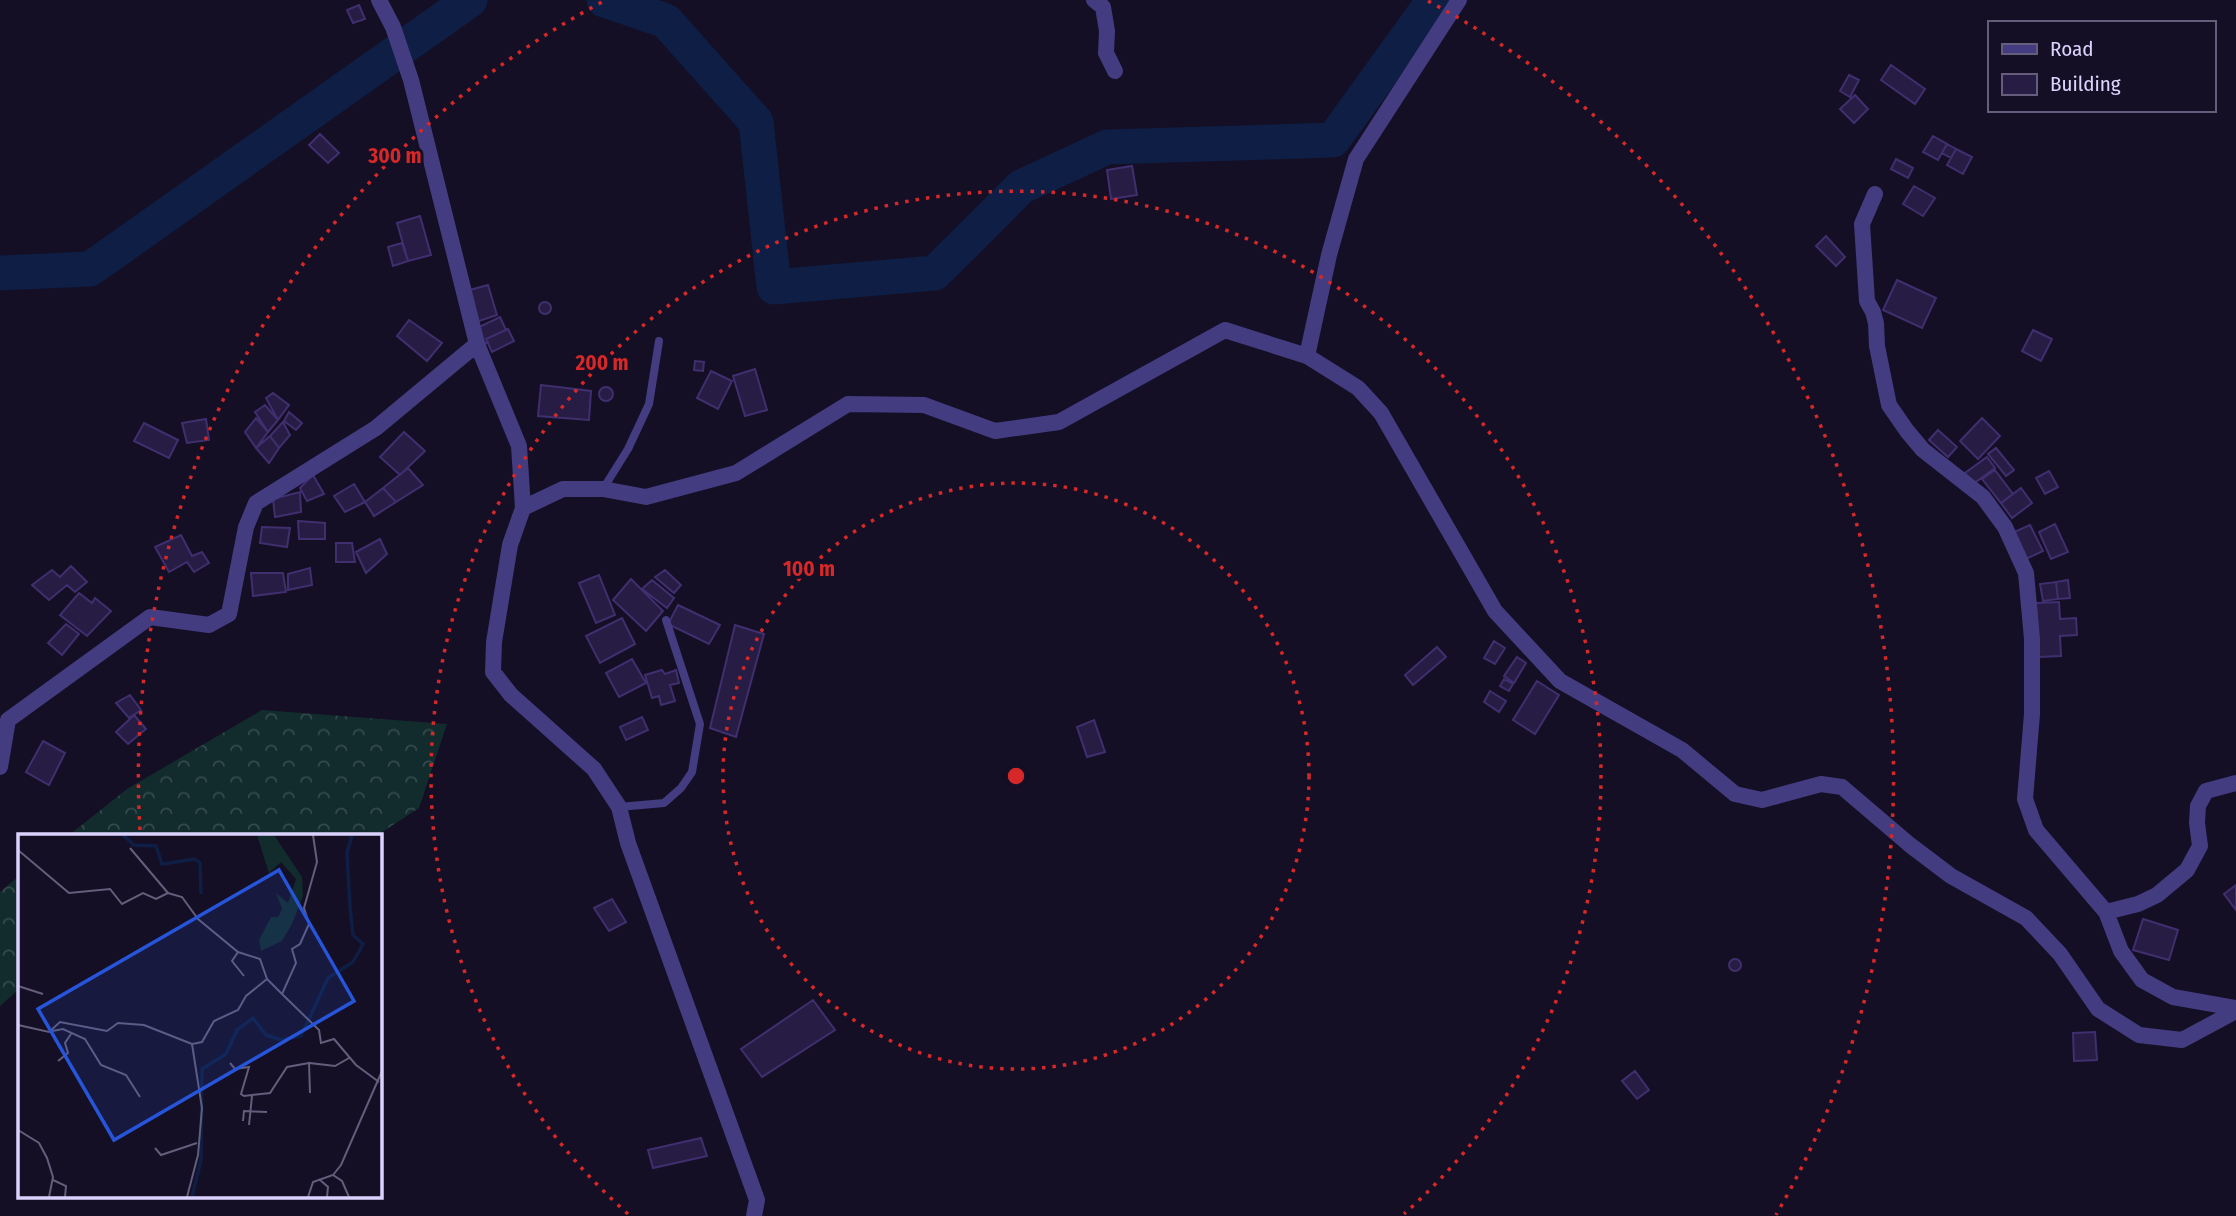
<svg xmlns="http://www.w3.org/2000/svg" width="2236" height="1216" font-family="'Fira Sans Condensed',sans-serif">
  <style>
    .forest { fill: url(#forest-crowns) }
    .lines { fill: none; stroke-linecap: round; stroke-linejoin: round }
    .river { stroke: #0e1e44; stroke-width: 35 }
    .building { fill: #271c44; stroke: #402f6f; stroke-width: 2 }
    .lane { stroke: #433c81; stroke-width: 8 }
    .street { stroke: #433c81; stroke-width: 16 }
    .ring { fill: none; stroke: #d62828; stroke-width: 3.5; stroke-dasharray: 3.5 7 }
    .inset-river { fill: none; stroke: #0e1e44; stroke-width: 3.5 }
    .inset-road { fill: none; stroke: #645d7b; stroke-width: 2 }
    .view { fill: #2655da; fill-opacity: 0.15; stroke: #2655da; stroke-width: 3.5 }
    .inset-edge { fill: none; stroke: #dbd3fd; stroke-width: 3.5 }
    .centre { fill: #d62828; stroke: #140f24; stroke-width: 3.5 }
    .ring-label { font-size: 21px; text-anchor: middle; font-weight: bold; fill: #d62828; stroke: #140f24; stroke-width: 6; stroke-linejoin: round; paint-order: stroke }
  </style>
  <defs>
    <pattern id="forest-crowns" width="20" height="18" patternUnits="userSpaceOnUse" patternTransform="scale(1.75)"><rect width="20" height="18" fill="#122c2d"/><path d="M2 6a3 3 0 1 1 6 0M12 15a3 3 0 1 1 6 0" fill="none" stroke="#344a4c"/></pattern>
  </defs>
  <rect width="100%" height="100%" fill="#140f24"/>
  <!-- forest -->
  <path class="forest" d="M262 710 447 724 419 808 376 836H68L127 789Z
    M19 876V989L0 1006V892Z"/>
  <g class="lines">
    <!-- river -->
    <path class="river" d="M604 0 666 21 756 122 774 287 935 273 1021 187 1107 147 1333 140 1434 0
      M0 273 90 269 470 0"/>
  </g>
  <!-- building -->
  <path class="building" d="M359 5 365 19 353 23 347 10Z
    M1891 65 1925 89 1915 104 1881 80Z
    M1849 75 1859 80 1850 97 1840 91Z
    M1855 95 1868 109 1854 123 1840 109Z
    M320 134 339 153 328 163 309 145Z
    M1933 136 1947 144 1938 160 1923 152Z
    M1947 144 1956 149 1951 158 1942 153Z
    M1956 149 1972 157 1963 174 1947 165Z
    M1896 159 1913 168 1908 178 1891 169Z
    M1132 166 1137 195 1111 199 1107 170Z
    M1914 186 1935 198 1923 216 1903 204Z
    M420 216 431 255 408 261 397 223Z
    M1826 236 1845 257 1836 266 1816 246Z
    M402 243 408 261 393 266 388 247Z
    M1897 280 1936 298 1922 328 1883 310Z
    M488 285 497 315 476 322 466 291Z
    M539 308a6 6 0 1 1 12 0a6 6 0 1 1-12 0Z
    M500 317 506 330 486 339 488 342 485 344 477 328Z
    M409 320 442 343 427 361 397 336Z
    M508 329 514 341 492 352 486 339Z
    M2033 330 2052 339 2041 361 2022 351Z
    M695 361 704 362 703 371 694 370Z
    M755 369 767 410 745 416 733 376Z
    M711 371 732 381 718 409 697 398Z
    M541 385 591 391 589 420 538 416Z
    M599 394a7 7 0 1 1 14 0a7 7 0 1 1-14 0Z
    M273 393 289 405 278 420 266 398Z
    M265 405 278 420 268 432 255 412Z
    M289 412 302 423 296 430 284 421Z
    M256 418 268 432 256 448 245 432Z
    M1982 418 2000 436 1978 459 1960 441Z
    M206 419 209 440 187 443 182 423Z
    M283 422 290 435 279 448 270 436Z
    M144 423 178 440 169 458 134 441Z
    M1938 430 1957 447 1948 457 1929 440Z
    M404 432 425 451 400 475 380 457Z
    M270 436 279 448 269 463 256 448Z
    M1996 448 2014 470 2006 476 1988 454Z
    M1987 457 1995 468 1973 484 1965 473Z
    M408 468 423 485 396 502 383 488Z
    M1995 470 2013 494 2001 503 1982 479Z
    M2049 471 2058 487 2045 494 2036 478Z
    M313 475 324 494 307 501 300 488Z
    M354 484 365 502 345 512 334 496Z
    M383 488 396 502 374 516 365 502Z
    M2021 488 2032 503 2012 518 2001 503Z
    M300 492 301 512 275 517 273 499Z
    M298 521 325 523V539H299Z
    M2055 524 2068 552 2051 559 2039 532Z
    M2030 525 2043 551 2026 559 2012 533Z
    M262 527 290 528 287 547 260 543Z
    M181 535 192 556 202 552 209 563 194 572 187 562 169 572 155 547Z
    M380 539 387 554 366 573 356 552Z
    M336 543H352L355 562H336Z
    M71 566 87 582 75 592 67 585 49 600 32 585 52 570 60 577Z
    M310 568 312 585 288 590V574Z
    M665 570 681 585 674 593 655 577Z
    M251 573H283L286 592 253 596Z
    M599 575 615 615 596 623 579 583Z
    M631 579 663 611 646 631 613 600Z
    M652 580 674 598 667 608 642 589Z
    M2068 580 2070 598 2058 599 2056 582Z
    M2056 582 2058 599 2043 601 2040 584Z
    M79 593 92 603 95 598 111 611 87 636 60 615Z
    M2059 602 2060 619 2076 618 2077 635 2060 636 2061 656 2039 657 2036 603Z
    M678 605 720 625 709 644 668 624Z
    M622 618 635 644 600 663 586 636Z
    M66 624 79 634 62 655 48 643Z
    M735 625 764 634 736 737 710 728Z
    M1494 641 1505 648 1495 664 1484 658Z
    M1437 647 1446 657 1413 685 1405 675Z
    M1517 657 1526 663 1514 683 1504 676Z
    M632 659 646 683 619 697 606 673Z
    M662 670 665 674 676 670 679 683 670 685 675 701 661 705 659 696 652 698 645 675Z
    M1504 679 1513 684 1509 691 1500 686Z
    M1537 681 1559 695 1535 734 1513 720Z
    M1490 691 1506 701 1499 712 1484 702Z
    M130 695 141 710 129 718 116 703Z
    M134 715 146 729 128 744 116 732Z
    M642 717 648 730 626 740 620 727Z
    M1094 720 1105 752 1087 757 1077 727Z
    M43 741 65 753 49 785 26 772Z
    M2236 885V910L2224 894Z
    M612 899 626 922 609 931 594 908Z
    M2143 919 2178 930 2169 960 2133 950Z
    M1729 965a6 6 0 1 1 12 0a6 6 0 1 1-12 0Z
    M813 1000 835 1030 762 1077 741 1049Z
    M2095 1032 2097 1060 2074 1061 2073 1033Z
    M1635 1071 1649 1090 1637 1099 1622 1081Z
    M701 1138 707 1156 653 1168 648 1150Z"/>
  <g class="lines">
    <!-- lane -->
    <path class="lane" d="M603 489 628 449 649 404 659 341
      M619 807 664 803 681 788 692 772 700 724 666 620"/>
    <!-- street -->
    <path class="street" d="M1094 0 1103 7 1107 31 1106 53 1115 71
      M1875 194 1862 224 1867 301 1873 312 1876 323 1877 346 1889 405 1907 431 1923 450 1983 497 2005 527 2026 573 2032 639V714L2025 799 2036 830 2106 912 2121 951 2142 980 2173 997 2236 1008
      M477 344 519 446 523 508 510 545 494 642 493 672 511 695 594 769 619 807 628 843 757 1200 754 1216
      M1307 356 1358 388 1381 413 1495 611 1560 681 1682 750 1735 794 1762 800 1821 784 1842 787 1910 845 1951 876 2026 918 2060 954 2098 1009 2139 1035 2182 1040 2236 1011
      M523 508 563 489H603L646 497 736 473 848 404 924 405 995 431 1059 422 1225 330 1307 356 1329 255 1356 159 1459 0
      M0 767 8 720 150 617 209 625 229 614 246 527 256 503 376 428 477 344 411 80 393 27 379 0
      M2106 912 2138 904 2157 895 2187 870 2200 846 2197 823 2198 806 2206 791 2236 783"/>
  </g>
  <!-- distance rings -->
  <g class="ring">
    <circle cx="1016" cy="776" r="293"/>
    <path d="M628 1214A585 585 0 1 1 1404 1214"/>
    <path d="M140 830A878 878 0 0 1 604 1M1428 1A878 878 0 0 1 1776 1215"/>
  </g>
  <!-- overview -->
  <g transform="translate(18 834)">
    <rect width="364" height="364" fill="#140f24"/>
    <path d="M239 1H256L284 43 285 62 274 90 264 107 243 117 241 106 253 83H260L264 75 258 59 270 69 278 45 263 28 251 39Z" fill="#122c2d"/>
    <path class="inset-river" d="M105 1 116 11 138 12 144 30 177 25 182 29 183 60M174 363 183 326 184 235 208 220 219 196 235 184 248 201 263 206 283 202 310 144 335 128 345 110 335 101 332 72 329 19 334 1"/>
    <path class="inset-road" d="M295 1 299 28 286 74 291 90 282 110 274 115 278 129 264 160 301 196 303 209 316 205 338 231 361 248M112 14 150 59 164 63 180 85 220 118 242 125 249 145 264 160M0 16 51 59 92 55 104 70 125 59 138 65 150 59M220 118 214 127 226 142M0 152 25 160M0 191 31 198 42 188 89 197 100 189 126 191 174 210M34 197 45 195 67 205 83 231 108 241 122 263M40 227 50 219 47 209 53 200M212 229 217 235 231 233 223 260 226 262 252 259 269 233 291 229M292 259 291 229 317 232 331 224M225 287 226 277 249 278M231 291 234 262M0 296 21 309 29 324 35 343 31 363M137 314 143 321 179 309M315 341 324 347 331 363M301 345 310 353 309 363M35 346 48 352 47 363M169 363 180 321 184 274 174 210 184 208 196 187 220 176 228 162 249 145M290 363 295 348 315 341 323 331 364 237"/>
    <path class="view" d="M261 36 336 167 96 306 20 175Z"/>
    <rect width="364" height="364" class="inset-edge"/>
  </g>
  <circle cx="1016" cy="776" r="10" class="centre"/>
  <g class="ring-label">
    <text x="395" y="163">300 m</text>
    <text x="602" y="370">200 m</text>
    <text x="809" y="576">100 m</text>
  </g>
  <!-- legend -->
  <rect x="1988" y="21" width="228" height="91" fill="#140f24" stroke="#645d7b" stroke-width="2"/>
  <rect x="2002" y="44" width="35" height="10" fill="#433c81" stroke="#645d7b" stroke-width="2"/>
  <text x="2050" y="56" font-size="21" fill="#dbd3fd">Road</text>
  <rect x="2002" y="74" width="35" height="21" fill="#271c44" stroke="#645d7b" stroke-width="2"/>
  <text x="2050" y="91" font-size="21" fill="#dbd3fd">Building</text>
</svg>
